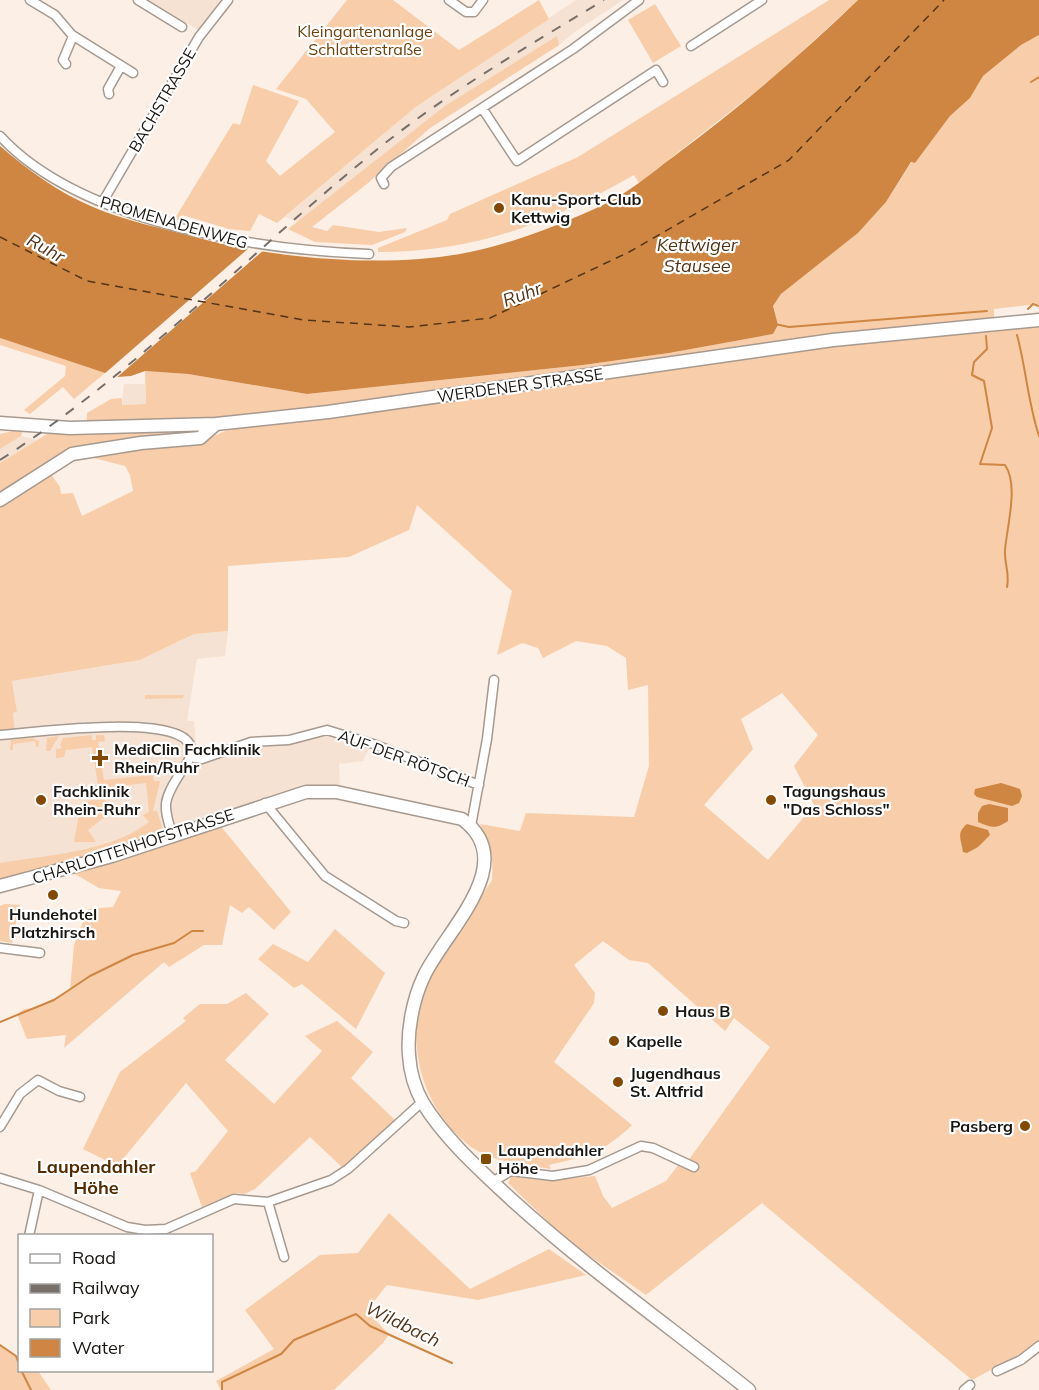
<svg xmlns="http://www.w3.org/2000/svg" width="1039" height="1390" font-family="Mulish,sans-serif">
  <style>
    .built { fill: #f6e2d2 }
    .green { fill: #f8cda9; fill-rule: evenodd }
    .water { fill: #ce8642 }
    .pier { fill: #fcefe5 }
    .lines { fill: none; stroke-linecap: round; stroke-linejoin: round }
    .stream { stroke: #ce8642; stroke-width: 2 }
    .ferry { stroke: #533418; stroke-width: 1.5; stroke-dasharray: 8 6; stroke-linecap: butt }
    .minor-casing { stroke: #a69a90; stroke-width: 11 }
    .secondary-casing { stroke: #a69a90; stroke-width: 15 }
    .minor { stroke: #fff; stroke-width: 8 }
    .secondary { stroke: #fff; stroke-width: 12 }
    .rail { stroke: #776f69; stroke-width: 2; stroke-dasharray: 10 10; stroke-linecap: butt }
    .poi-dot { fill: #844900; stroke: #fff; stroke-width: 2 }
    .labels { text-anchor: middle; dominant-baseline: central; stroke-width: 4.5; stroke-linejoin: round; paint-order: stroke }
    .park-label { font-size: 16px; fill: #70400b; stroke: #fff }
    .street-label { font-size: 16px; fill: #1a1612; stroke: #fff }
    .poi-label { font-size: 16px; font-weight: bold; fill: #1a1612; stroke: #fff; text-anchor: start }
    .water-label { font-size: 18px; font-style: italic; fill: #533418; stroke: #fff }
    .neighbourhood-label { font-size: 18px; font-weight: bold; fill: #532b00; stroke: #fff }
  </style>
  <rect width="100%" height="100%" fill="#fcefe5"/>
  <!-- built -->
  <path class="built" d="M149 0H221L198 30Z
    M576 0H623L576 31 559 45 430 128 368 183 312 227 285 217 417 106Z
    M124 384H145L146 404 122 405Z
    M21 436 37 440 0 463V449Z
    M228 631 225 656 197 659 187 721H194L197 755 203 760 245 745 323 731 370 746 363 761 339 764 340 787 213 819 0 882V736L15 731 13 713 17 712 12 681 140 660 194 634Z"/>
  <!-- green -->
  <path class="green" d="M347 0H393L459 50 539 0 549 19 417 106 277 223 259 214 250 231 229 229 182 215 180 221 174 220 233 123 240 125 253 85 299 101 266 161 280 176 335 132 306 99 276 89Z
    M829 0H858L773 78 639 183 634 175C550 223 477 252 378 252V248L447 220 450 214 578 157Z
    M655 4 681 46 653 63 628 20Z
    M1039 35V304L994 309V319L813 335 810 339 330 409 246 417 87 423V413L111 399 122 398V405L146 404 145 371 188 374 307 394 583 365 669 353 773 334 778 325 773 306 781 294 858 233 886 202 911 163H915L950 116 970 98 983 76 1021 45Z
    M557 36 559 45 430 128 368 183 312 227 327 231 333 225 379 232 407 228 405 232 372 245 315 242 288 229 445 106Z
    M1039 321V1344L972 1380 762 1203 646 1295 568 1241 508 1183 512 1176C540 1183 566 1179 595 1176L603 1196 612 1208 666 1181 679 1164 688 1161 770 1047 734 1018 725 1031 648 963 629 960 603 941 574 965 595 993 594 1003 554 1062 632 1125C606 1151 585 1157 549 1165L551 1169C522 1164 487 1162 465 1142 419 1102 403 1037 429 981 446 946 471 913 492 880 494 859 490 842 480 824L520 831 526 813 634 817 649 766 648 685 628 690 626 658 607 646 576 641 543 658 538 648 522 643 497 655 512 591 417 505 409 530 349 557 228 566V631L194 634 140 660 12 681 17 712 13 713 15 731 0 732V504L48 470 60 487 61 494 73 493 82 516 133 491 130 475 125 466 82 455 204 440 240 425 812 345ZM782 693 818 735 794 766 814 805 768 860 704 805 753 749 741 719Z
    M0 338 105 373 74 399 63 387 30 414 24 410 65 376 66 366 0 345Z
    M17 430H23L21 436 0 449V434Z
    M194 431 72 451 0 496V463L47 434Z
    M145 695H184L183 698 145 699Z
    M92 735V740H96V735H104L105 741 98 742 104 780 153 775 154 781H160L153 811H157L162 827 161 834 0 881V863C47 855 111 852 149 822L143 815 149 812 146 783 109 787 98 785 92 747 66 750 64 757 56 758V749L62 748 60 745 63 738Z
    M59 736 50 751H46L47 738Z
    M32 738 39 741 38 747H36L35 741 13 744V750H10L11 740Z
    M100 799 111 802 116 808 88 830 96 842H74L81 802Z
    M219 824 291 912 274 930 249 907 242 913 230 905 222 945H204L169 967 164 962 64 1048 66 1035 27 1039 17 1014 24 1009 35 1008 70 990 74 945 88 909 113 907 121 891 99 888 73 873Z
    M5 904 20 905 12 943 0 941V906Z
    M335 929 385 973 356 1029 302 984 294 988 258 959 273 944 308 962Z
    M246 993 269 1014 225 1060 274 1104 322 1051 305 1036 337 1021 373 1052 351 1078 395 1120 343 1168 310 1137 255 1189 244 1194 236 1193 202 1207 190 1173 196 1171 228 1131 186 1083 117 1166 83 1149 120 1072 186 1021 183 1018 200 1004H227Z
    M389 1213 470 1289 549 1249 586 1275 478 1300 387 1285 366 1311 389 1334 383 1343 334 1390H221L216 1381 274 1349 245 1310 320 1255 358 1253Z
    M0 1346 17 1357 19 1354 20 1370 38 1371 51 1390H0Z"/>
  <!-- water -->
  <path class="water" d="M858 0H1039V35L1021 45 983 76 970 98 950 116 915 163 911 162 886 202 858 233 781 294 773 306 778 325 773 334 669 353 583 365 307 394 188 374 145 371 131 376 117 377 0 338V146C28 170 59 193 93 207 125 221 162 228 195 237 274 259 389 269 470 252 517 242 562 224 605 204 630 192 651 173 673 157 738 109 800 56 858 0Z
    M1001 783 1020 789 1022 796 1019 803 1012 806 977 797 974 794 975 789Z
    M989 804 1008 808V821C996 829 992 828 978 822V813L982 806Z
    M967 824 988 830 990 835 978 847 967 853 963 852C961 839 956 833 967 824Z"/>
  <!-- pier -->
  <path class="pier" d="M250 247 265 249 115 379 103 375Z"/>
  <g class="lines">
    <!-- stream -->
    <path class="stream" d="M1031 82 1039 77
      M1028 309 1033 304 1039 306
      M775 324 789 327 987 311
      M1017 335C1026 368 1028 403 1039 436
      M986 336 987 349 974 362 972 375 984 381 992 428 980 464 1005 465C1019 485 1007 526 1005 550 1004 563 1010 573 1007 587
      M0 1022 54 1000 90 976 133 955 174 943 192 931H203
      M0 1345 16 1356 20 1367
      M21 1370 31 1390
      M222 1390V1382L281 1354 294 1340 356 1314 370 1326 452 1363"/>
    <!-- ferry -->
    <path class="ferry" d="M0 237 87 281 304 320 409 327 490 318 629 252 789 160 944 0"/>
    <!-- minor casing -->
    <g class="minor-casing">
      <path id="minor" d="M30 0 55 15 72 35 133 73
        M138 0 182 27
        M449 0 466 12H474L483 0
        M691 46 762 0
        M66 64 63 60 73 36
        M109 94 108 89 121 66
        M482 108 517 161 656 70 663 82
        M0 136C79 222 257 250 369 254
        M384 184 381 178 391 167 573 49 639 0
        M102 203 199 37 228 0
        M0 735C26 734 205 707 190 756 189 762 184 767 181 772 163 800 162 805 173 836
        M190 757 202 759 251 742 289 740 327 730 373 744 479 785
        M265 803 325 876 396 921 404 923
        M471 826 487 739 494 680
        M0 948 40 953
        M0 1127 20 1094 38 1080 59 1091 80 1097
        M0 1178 39 1190 127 1227 145 1230 166 1229 234 1199 268 1202 331 1180 348 1169 422 1102
        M492 1182 511 1171 553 1176 589 1170 641 1146 653 1148 694 1167
        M268 1202 284 1257
        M29 1236 39 1190
        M997 1371 1021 1360 1039 1346
        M964 1390 970 1385"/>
    </g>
    <!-- secondary casing -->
    <g class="secondary-casing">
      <path id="secondary" d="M0 423 70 428 216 424 328 412 833 340 1039 320
        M0 500 72 454 141 443 200 438 216 424
        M0 886 112 856 306 792H336L462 819C522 863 445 931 424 976 413 999 407 1030 409 1055 410 1071 415 1089 423 1103 445 1139 481 1171 512 1200 587 1268 670 1327 749 1390"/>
    </g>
    <!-- minor -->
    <use href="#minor" class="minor"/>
    <!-- secondary -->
    <use href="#secondary" class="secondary"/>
    <!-- rail -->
    <path class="rail" d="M0 460C136 373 249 253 374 152 445 94 525 48 604 0"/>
  </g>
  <!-- markers -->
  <g class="poi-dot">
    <circle cx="499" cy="208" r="6"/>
    <path d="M97 749h6v6h6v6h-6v6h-6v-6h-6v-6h6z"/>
    <circle cx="41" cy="800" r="6"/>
    <circle cx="771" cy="800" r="6"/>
    <circle cx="53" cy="895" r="6"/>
    <circle cx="663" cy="1011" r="6"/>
    <circle cx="614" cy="1041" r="6"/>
    <circle cx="618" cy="1082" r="6"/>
    <circle cx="1025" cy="1126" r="6"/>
    <rect x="480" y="1153" width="12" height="12" rx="3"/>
  </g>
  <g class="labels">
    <!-- park labels -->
    <g class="park-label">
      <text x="365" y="31">Kleingartenanlage<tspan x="365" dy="18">Schlatterstraße</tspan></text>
    </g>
    <!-- street labels -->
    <g class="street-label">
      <text transform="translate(162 100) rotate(-60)">BACHSTRASSE</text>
      <text transform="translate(174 222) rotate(16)">PROMENADENWEG</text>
      <text transform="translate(520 385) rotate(-8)">WERDENER STRASSE</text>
      <text transform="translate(404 758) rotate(20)">AUF DER RÖTSCH</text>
      <text transform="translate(133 846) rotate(-18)">CHARLOTTENHOFSTRASSE</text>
    </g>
    <!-- poi labels -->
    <g class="poi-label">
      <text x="511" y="199">Kanu-Sport-Club<tspan x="511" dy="18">Kettwig</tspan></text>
      <text x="114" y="749">MediClin Fachklinik<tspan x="114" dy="18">Rhein/Ruhr</tspan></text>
      <text x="53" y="791">Fachklinik<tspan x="53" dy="18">Rhein-Ruhr</tspan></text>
      <text x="783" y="791">Tagungshaus<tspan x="783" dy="18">"Das Schloss"</tspan></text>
      <text x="53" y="914" text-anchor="middle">Hundehotel<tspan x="53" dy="18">Platzhirsch</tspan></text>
      <text x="675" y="1011">Haus B</text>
      <text x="626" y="1041">Kapelle</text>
      <text x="630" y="1073">Jugendhaus<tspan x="630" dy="18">St. Altfrid</tspan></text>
      <text x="1013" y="1126" text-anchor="end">Pasberg</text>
      <text x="498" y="1150">Laupendahler<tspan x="498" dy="18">Höhe</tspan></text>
    </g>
    <!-- water labels -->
    <g class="water-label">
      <text x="697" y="244">Kettwiger<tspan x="697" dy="21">Stausee</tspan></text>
      <text transform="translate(46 248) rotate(29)">Ruhr</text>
      <text transform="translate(522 294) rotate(-20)">Ruhr</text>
      <text transform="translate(403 1324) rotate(26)">Wildbach</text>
    </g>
    <!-- neighbourhood labels -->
    <g class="neighbourhood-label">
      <text x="96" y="1166">Laupendahler<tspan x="96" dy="21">Höhe</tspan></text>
    </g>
  </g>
  <!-- legend -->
  <rect x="18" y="1234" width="195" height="138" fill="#ffffff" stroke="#a3a2a0" stroke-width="1.5"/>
  <rect x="30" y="1254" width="30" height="9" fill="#ffffff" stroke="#a3a2a0" stroke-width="1.5"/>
  <text x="72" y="1264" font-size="18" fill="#1a1612">Road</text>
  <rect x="30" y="1284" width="30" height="9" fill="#776f69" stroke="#a3a2a0" stroke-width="1.5"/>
  <text x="72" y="1294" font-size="18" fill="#1a1612">Railway</text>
  <rect x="30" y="1309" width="30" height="18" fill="#f8cda9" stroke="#a3a2a0" stroke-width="1.5"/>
  <text x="72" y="1324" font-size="18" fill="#1a1612">Park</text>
  <rect x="30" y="1339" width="30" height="18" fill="#ce8642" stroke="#a3a2a0" stroke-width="1.5"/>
  <text x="72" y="1354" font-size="18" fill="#1a1612">Water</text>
</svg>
